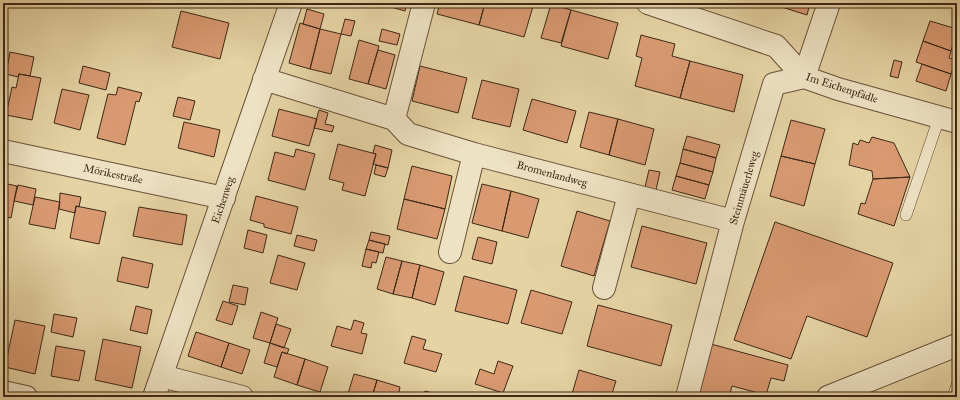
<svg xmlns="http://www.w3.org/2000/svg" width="960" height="400" font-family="'IM FELL Great Primer',serif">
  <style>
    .building { fill: #d99a72; stroke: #3e2817 }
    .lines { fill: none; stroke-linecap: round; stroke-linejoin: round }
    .service-casing { stroke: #68533a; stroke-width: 12 }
    .minor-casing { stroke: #68533a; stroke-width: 24 }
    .tertiary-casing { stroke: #68533a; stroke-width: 24 }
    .service { stroke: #eee2c4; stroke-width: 11 }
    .minor { stroke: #eee2c4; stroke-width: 22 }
    .tertiary { stroke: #eee2c4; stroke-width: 22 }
    .labels { text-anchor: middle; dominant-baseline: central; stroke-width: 3.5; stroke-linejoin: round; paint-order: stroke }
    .street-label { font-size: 11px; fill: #3e2817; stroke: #eee2c4 }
  </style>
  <rect width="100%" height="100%" fill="#e5d3a4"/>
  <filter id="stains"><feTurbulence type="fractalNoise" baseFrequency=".005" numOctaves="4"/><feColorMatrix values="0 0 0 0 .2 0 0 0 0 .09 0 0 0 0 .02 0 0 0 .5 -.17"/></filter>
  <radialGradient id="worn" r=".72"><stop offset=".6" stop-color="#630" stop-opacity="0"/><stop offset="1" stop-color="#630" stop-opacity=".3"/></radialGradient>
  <!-- building -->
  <path class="building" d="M377 3H407L405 11Z
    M440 3H485L479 25 437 14Z
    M485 3H534L524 37 479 25Z
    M769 3H810L807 15Z
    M551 4 571 10 561 43 541 38Z
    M307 9 324 14 320 29 303 24Z
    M571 10 618 23 608 59 561 46Z
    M181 11 229 23 220 59 172 47Z
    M345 19 355 21 351 36 341 34Z
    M930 21 957 29V46L953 44 951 51 923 41Z
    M300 23 320 29 310 69 289 63Z
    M320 29 341 34 331 74 310 69Z
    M382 29 400 34 397 45 379 41Z
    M641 35 675 44 672 56 690 61 680 98 635 86 642 58 636 56Z
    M359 40 379 46 368 84 349 79Z
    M923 41 951 51 949 58 956 60 951 74 916 62Z
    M378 50 395 55 386 89 368 84Z
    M10 52 34 57 30 76 19 74 18 77 6 74Z
    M894 60 902 62 898 78 890 76Z
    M690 61 743 75 734 112 680 98Z
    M922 64 951 74 946 91 916 81Z
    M83 66 110 73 106 90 79 83Z
    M420 66 467 78 458 113 412 101Z
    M19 74 41 78 32 120 6 115 12 87 16 88Z
    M482 80 519 89 510 127 472 118Z
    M118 87 142 93 139 102 136 101 125 145 97 138 108 94 116 95Z
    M62 89 89 95 80 130 54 123Z
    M178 97 195 101 190 120 173 116Z
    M532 99 576 111 567 143 523 130Z
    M279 109 317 119 309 146 272 136Z
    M319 110 328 113 325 124 334 126 332 132 314 128Z
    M589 112 618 119 609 155 580 147Z
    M618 119 654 129 645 165 609 155Z
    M791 120 825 129 815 164 781 156Z
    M184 122 220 130 214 157 178 148Z
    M687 136 720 145 716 158 683 149Z
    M872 137 894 143 910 177 873 179 872 171 849 165 853 143 858 145 860 140 869 143Z
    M338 144 376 154 365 196 342 190 344 183 329 179Z
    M375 145 392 150 388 168 373 164 376 154 373 153Z
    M296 149 315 154 305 190 268 180 275 152 294 157Z
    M683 149 716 158 713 172 680 163Z
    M781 156 815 164 804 206 770 196Z
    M680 163 713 172 709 185 676 176Z
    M376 165 388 168 385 177 374 174Z
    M412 166 452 176 445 209 404 199Z
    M649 170 660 172 656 190 645 187Z
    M676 176 709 185 705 199 672 190Z
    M910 177 894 226 858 214 861 203 865 204 873 179Z
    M3 183 17 186 11 218 3 216Z
    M482 184 511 191 502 231 472 223Z
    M18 185 36 189 33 205 14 201Z
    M511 191 539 199 528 238 502 231Z
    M60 193 81 197 79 207 76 206 75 213 59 209Z
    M256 196 298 207 291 234 264 227V224L250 220Z
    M35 197 60 202 55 229 29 224Z
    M404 199 445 209 437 239 397 229Z
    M76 206 106 212 99 244 70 238Z
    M139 207 187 215 182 245 133 236Z
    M577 211 610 221 594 276 561 266Z
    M775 222 893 263 867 337 807 316 791 359 734 340Z
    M642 226 707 243 696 284 631 267Z
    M248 230 267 235 263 253 244 248Z
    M371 232 390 236 388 245 369 240Z
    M297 235 317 240 314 251 294 246Z
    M478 237 497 242 492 264 472 259Z
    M369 240 385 244 383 253 366 249Z
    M366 249 379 252 376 263 372 262 371 268 362 266Z
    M278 255 305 263 297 290 270 283Z
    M122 257 153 264 148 288 117 281Z
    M386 257 402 261 393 294 377 289Z
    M402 261 420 265 412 298 393 294Z
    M420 265 444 272 435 305 412 298Z
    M464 276 517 290 508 324 455 311Z
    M233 285 248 288 245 305 229 302Z
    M531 290 572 302 562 334 521 323Z
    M223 301 238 306 232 325 216 320Z
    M598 305 672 325 661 366 587 346Z
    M136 306 152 310 147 334 130 330Z
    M261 312 278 318 270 343 253 338Z
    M54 314 77 318 73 337 51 332Z
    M15 320 45 326 35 374 5 367Z
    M354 320 364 323 361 333 367 334 362 354 331 346 337 326 351 330Z
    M276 324 291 329 284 348 270 343Z
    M196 332 229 343 221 367 188 356Z
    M412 336 426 340 423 349 442 354 436 372 404 363Z
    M103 339 141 347 132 388 95 380Z
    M229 343 250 350 242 374 221 367Z
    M270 343 289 349 287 354 282 352 277 367 264 363Z
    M711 344 788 365 784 381 771 378 766 395 732 386 729 397H697Z
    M56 346 85 351 79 381 51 376Z
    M282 352 305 359 297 385 274 377Z
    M305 359 328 367 320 392 297 385Z
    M498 361 513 366 503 393 475 384 480 369 494 374Z
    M579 370 616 381 611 397H580L572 394Z
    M354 374 377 380 372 397H347Z
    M377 380 400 387 398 397H372Z
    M425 391 446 397H422Z"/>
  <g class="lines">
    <!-- service casing -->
    <g class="service-casing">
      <path id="service" d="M906 215 939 118
        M953 397 957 385"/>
    </g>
    <!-- minor casing -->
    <g class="minor-casing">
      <path id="minor" d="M648 3 776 46 804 77 838 89 957 122
        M264 79 394 119 408 134 474 154 733 221
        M394 119 424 3
        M3 151 224 198
        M450 252 474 154
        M604 288 629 195
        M162 376 242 397
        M3 392 26 397
        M154 397 291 3
        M687 397 733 221 774 84 804 77 829 3"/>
    </g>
    <!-- tertiary casing -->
    <g class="tertiary-casing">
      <path id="tertiary" d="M828 397 957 345"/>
    </g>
    <!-- service -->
    <use href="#service" class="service"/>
    <!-- minor -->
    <use href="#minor" class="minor"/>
    <!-- tertiary -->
    <use href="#tertiary" class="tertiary"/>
  </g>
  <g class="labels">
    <!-- street labels -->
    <g class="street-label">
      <text transform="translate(842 88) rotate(18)">Im Eichenpfädle</text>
      <text transform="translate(113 174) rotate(12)">Mörikestraße</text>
      <text transform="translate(552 174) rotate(15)">Bromenlandweg</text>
      <text transform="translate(744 188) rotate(-73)">Steinmäuerleweg</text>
      <text transform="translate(223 200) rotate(-71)">Eichenweg</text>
    </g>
  </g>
  <!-- margin -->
  <rect width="960" height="400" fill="none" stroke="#e5d3a4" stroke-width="16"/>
  <rect x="4" y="4" width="952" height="392" fill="none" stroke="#3e2817" stroke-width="2"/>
  <rect x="8" y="8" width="944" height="384" fill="none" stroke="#3e2817"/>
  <rect width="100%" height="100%" filter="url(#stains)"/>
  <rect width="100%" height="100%" fill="url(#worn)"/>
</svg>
